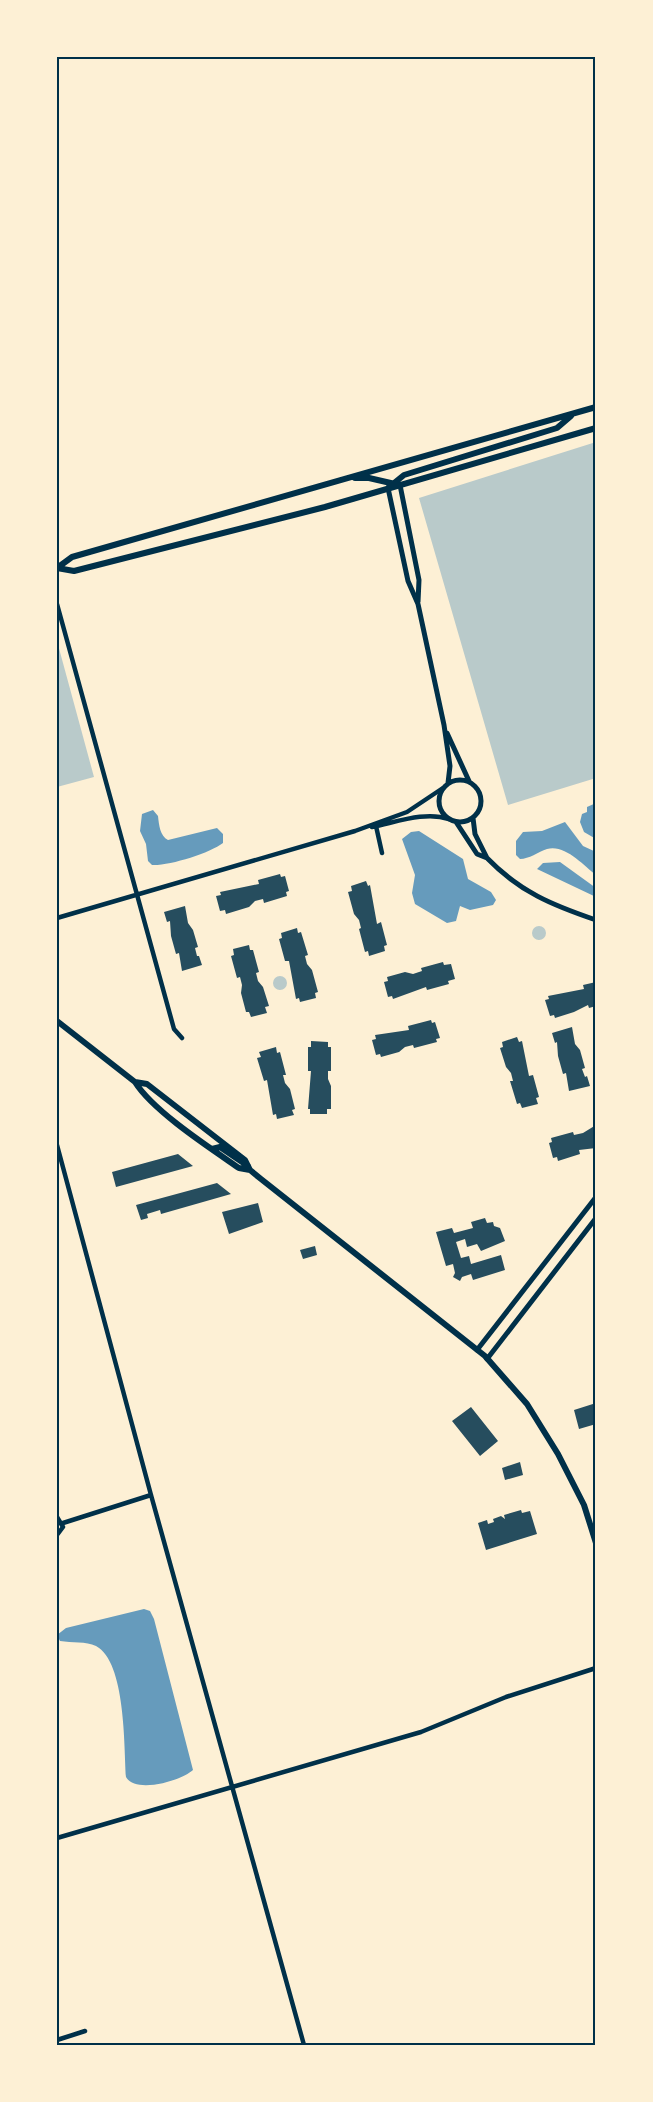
<svg xmlns="http://www.w3.org/2000/svg" width="653" height="2102" font-family="Inter,sans-serif">
  <style>
    .green { fill: #b9caca }
    .water { fill: #669bbc }
    .building { fill: #264d5e }
    .lines { fill: none; stroke-linecap: round; stroke-linejoin: round }
    .minor { stroke: #003049; stroke-width: 4.5 }
    .tertiary { stroke: #003049; stroke-width: 5 }
    .secondary { stroke: #003049; stroke-width: 6 }
    .neatline { fill: none; stroke: #003049; stroke-width: 2 }
  </style>
  <rect width="100%" height="100%" fill="#fdf0d5"/>
  <!-- green -->
  <path class="green" d="M596 442V778L508 805 419 498Z
    M57 641 94 777 57 787Z
    M532 933a7 7 0 1 1 14 0a7 7 0 1 1-14 0Z
    M273 983a7 7 0 1 1 14 0a7 7 0 1 1-14 0Z"/>
  <!-- water -->
  <path class="water" d="M596 803V839L584 832 580 822 582 814 587 812V807Z
    M153 810 158 816C159 825 160 836 168 840L217 828 223 834V843C210 853 169 866 152 865L148 861 146 844 140 831 142 814Z
    M565 822 583 846 596 852V875C583 865 565 844 547 849 538 852 529 859 520 859L516 855V841L523 832 542 831Z
    M419 831 463 859 468 879 491 892 496 900 493 905 470 910 460 906 456 921 447 923 415 904 412 893 415 875 402 839 411 832Z
    M560 862 596 888V897L537 869 543 863Z
    M144 1609 150 1611 154 1619 193 1770C181 1781 135 1794 126 1777 124 1747 126 1662 96 1646 86 1641 72 1643 60 1641L57 1635 66 1628Z"/>
  <!-- building -->
  <path class="building" d="M280 874 281 877 285 876 289 891 286 892 287 896 264 903 263 899 255 901 249 907 226 914 225 910 220 911 216 896 221 895 220 892 259 884 258 880Z
    M366 881 368 886 370 885 377 924 381 922 387 945 384 946 385 951 369 956 368 951 365 952 359 929 361 928 359 920 354 914 348 892 352 891 351 886Z
    M185 906 188 923 193 930 198 947 195 948 197 956H199L202 965 182 971 179 953 176 954 171 936 170 921 167 922 164 912Z
    M297 928 298 933 301 932 308 955 305 956 307 964 312 970 318 992 315 993 316 998 300 1002 299 998 296 999 289 961H285L279 939 282 938 281 933Z
    M249 945 250 950H253L259 972 256 973 258 981 263 987 269 1006 265 1007 267 1013 251 1017 249 1012H246L241 993 242 985 240 977 237 978 231 956 234 955 233 949Z
    M443 962 444 965 451 964 455 979 448 981 449 984 427 990 426 987 393 999 392 996 388 997 384 982 388 981 387 977 405 972 413 974 422 971 421 968Z
    M596 982V1006L589 1008 588 1005 574 1012 555 1018 554 1015 550 1016 545 1000 549 999 548 996 584 989 583 985Z
    M431 1020 432 1023 435 1022 440 1038 436 1039 437 1042 414 1048 413 1045 405 1047 399 1052 381 1057 380 1054 376 1055 372 1040 376 1039 375 1035 409 1030 408 1026Z
    M572 1027 575 1044 580 1050 585 1068 582 1069 585 1077 587 1076 590 1086 569 1091 566 1073 563 1074 558 1056 557 1042 555 1043 552 1033Z
    M517 1037 519 1042 522 1041 529 1076 533 1075 539 1097 536 1098 538 1104 522 1108 520 1103 517 1104 510 1081H513L511 1073 506 1067 500 1048 503 1047 502 1042Z
    M311 1041 328 1042V1047H331V1071H328V1079L331 1086V1109H327V1114H310V1109H308L311 1071H308V1047H311Z
    M276 1047 277 1053 280 1052 286 1075H283L285 1083 290 1089 295 1109 292 1110 294 1115 277 1119 276 1114 273 1115 267 1080 264 1081 257 1058 261 1057 259 1052Z
    M596 1125V1148L579 1150 580 1154 558 1161 557 1157 553 1158 549 1143 552 1142 551 1138 573 1132 574 1135 583 1133Z
    M178 1154 193 1166 116 1187 112 1172Z
    M217 1183 231 1194 161 1214 160 1210 147 1214 148 1218 141 1220 136 1205Z
    M258 1203 263 1222 229 1234 222 1212Z
    M485 1218 487 1223 493 1222 494 1226 500 1228 505 1241 481 1251 477 1244 467 1247 465 1239 456 1242 461 1258 469 1256 471 1264 501 1255 505 1270 473 1280 471 1274 462 1277 460 1281 453 1277 455 1273 453 1264 446 1266 436 1232 452 1228 454 1233 473 1228 471 1222Z
    M315 1246 317 1255 303 1259 300 1250Z
    M596 1403V1424L579 1429 574 1410Z
    M471 1407 498 1441 480 1456 452 1421Z
    M520 1462 523 1475 505 1480 502 1468Z
    M521 1510 522 1513 530 1511 537 1534 486 1550 478 1523 487 1520 488 1524 494 1522 493 1519 501 1516 505 1519 504 1515Z"/>
  <g class="lines">
    <!-- minor -->
    <path class="minor" d="M57 604 174 1029 182 1038
      M376 826 382 853
      M372 827C397 822 425 811 449 819
      M57 918 355 831 407 812 443 788
      M57 1145 151 1495 304 2045
      M57 1517 63 1527 57 1535
      M63 1523 151 1495
      M57 1838 421 1732 506 1697 596 1668
      M57 2040 85 2031"/>
    <!-- tertiary -->
    <path class="tertiary" d="M400 485 419 580 418 602
      M388 488 408 581 418 604 444 725 450 766 448 783
      M447 733 469 781
      M439 801a21 21 0 1 1 42 0a21 21 0 1 1-42 0Z
      M456 822 477 854 487 858 475 834 473 818
      M487 858C520 892 552 905 596 920
      M477 1350 596 1197
      M487 1359 596 1218"/>
    <!-- secondary -->
    <path class="secondary" d="M355 478H369L395 484
      M388 488 404 475 557 428 571 416
      M57 568 72 557 596 407
      M57 568 74 571 325 507 596 428
      M57 1021 135 1082C153 1111 210 1148 239 1168L250 1170
      M135 1082 147 1084 245 1160 250 1170 261 1179 485 1356 527 1404 558 1454 584 1505 596 1543
      M212 1149 220 1147 248 1166"/>
  </g>
  <!-- border -->
  <rect width="653" height="2102" fill="none" stroke="#fdf0d5" stroke-width="117"/>
  <rect x="58" y="58" width="536" height="1986" class="neatline"/>
</svg>
